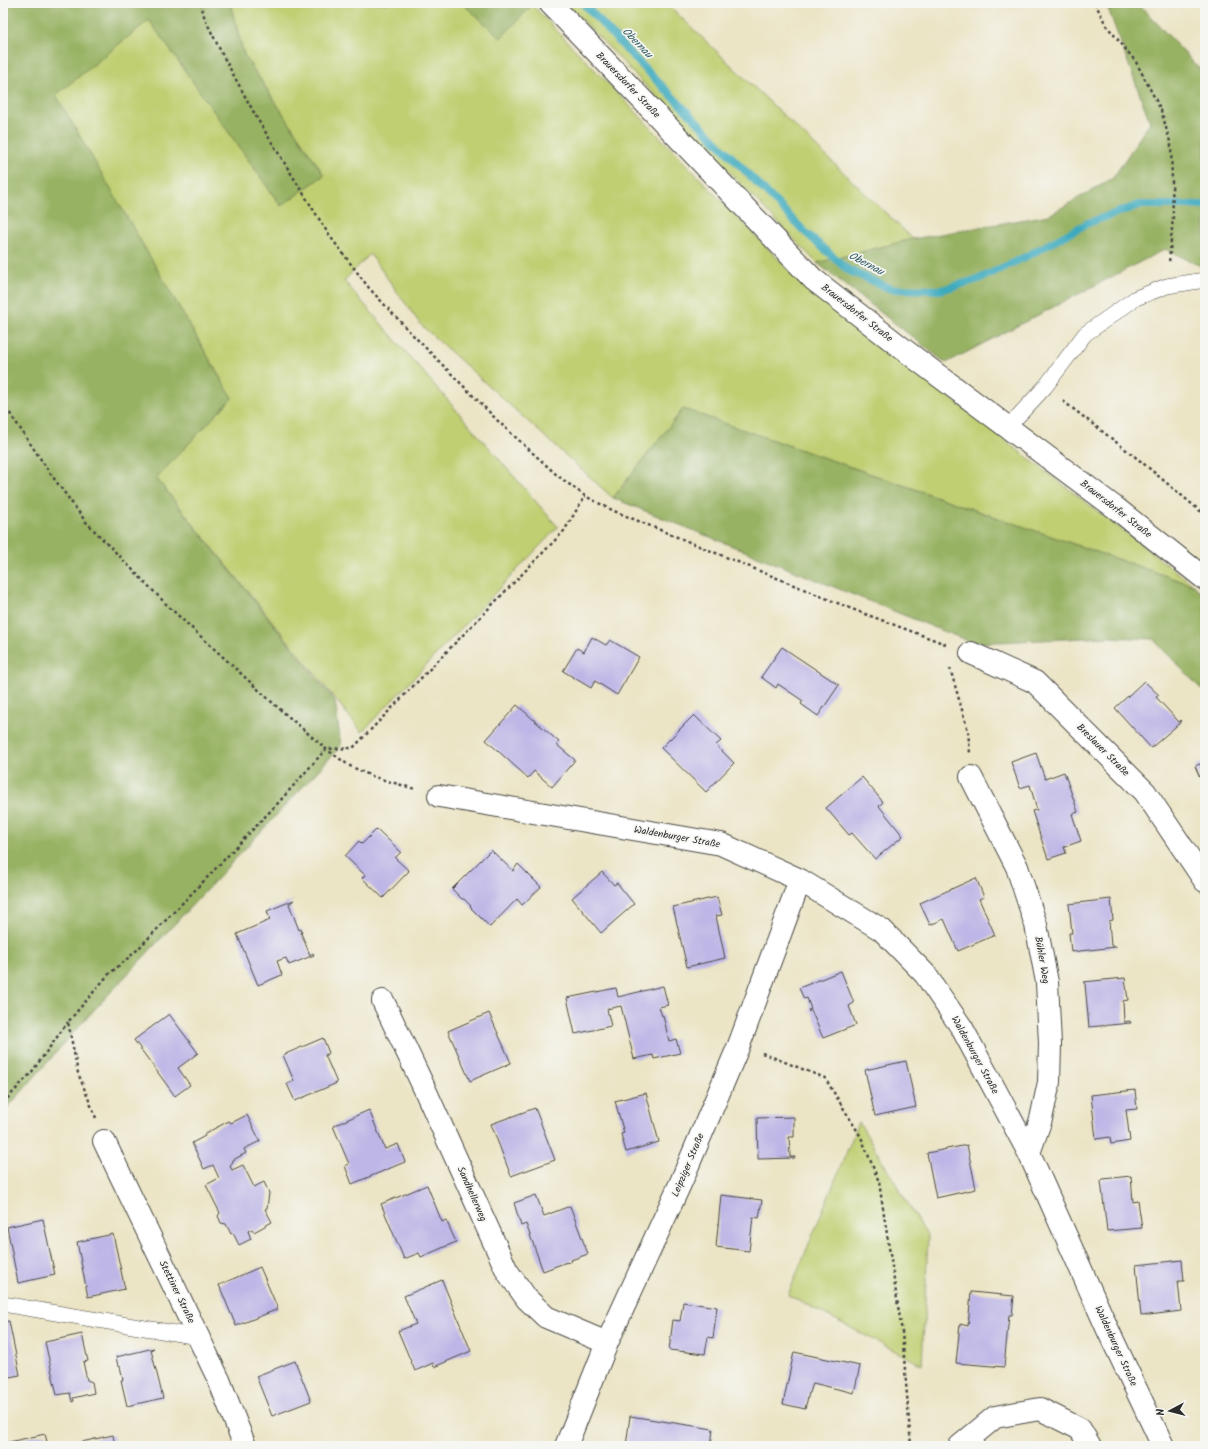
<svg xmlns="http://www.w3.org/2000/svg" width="1208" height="1449" font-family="Kalam,sans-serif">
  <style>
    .green { fill: #c0cf72; stroke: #767d4e }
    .forest { fill: #98b264; stroke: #626e48 }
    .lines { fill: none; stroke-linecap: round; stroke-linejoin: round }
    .stream { stroke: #3eaabe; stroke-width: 8 }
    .building { fill: #beb6e6 }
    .service-casing { stroke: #484742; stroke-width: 16 }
    .minor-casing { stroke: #484742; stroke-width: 24 }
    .tertiary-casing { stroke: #484742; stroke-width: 24 }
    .path { stroke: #484742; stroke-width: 2.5; stroke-dasharray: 3 3; stroke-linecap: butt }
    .service { stroke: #fff; stroke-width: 15 }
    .minor { stroke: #fff; stroke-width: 22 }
    .tertiary { stroke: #fff; stroke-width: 22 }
    .labels { text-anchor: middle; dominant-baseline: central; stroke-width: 3.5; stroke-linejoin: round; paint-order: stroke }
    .street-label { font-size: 10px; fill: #2b2b2b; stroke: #f6f6f2 }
    .water-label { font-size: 11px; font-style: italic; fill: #335e66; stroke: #f6f6f2 }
  </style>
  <rect width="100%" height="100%" fill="#f6f6f2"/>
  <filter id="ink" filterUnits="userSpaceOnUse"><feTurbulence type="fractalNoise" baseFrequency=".025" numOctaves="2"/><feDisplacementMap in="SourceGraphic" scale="8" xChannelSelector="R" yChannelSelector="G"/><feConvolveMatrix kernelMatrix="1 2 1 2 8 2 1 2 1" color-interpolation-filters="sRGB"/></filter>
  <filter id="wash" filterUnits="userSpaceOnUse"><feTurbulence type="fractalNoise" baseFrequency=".012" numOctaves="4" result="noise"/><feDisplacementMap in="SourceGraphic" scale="16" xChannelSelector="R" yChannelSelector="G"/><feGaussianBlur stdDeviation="0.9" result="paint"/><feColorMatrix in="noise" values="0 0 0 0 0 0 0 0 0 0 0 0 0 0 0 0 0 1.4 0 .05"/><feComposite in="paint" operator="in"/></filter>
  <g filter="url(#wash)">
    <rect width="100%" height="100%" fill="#ebe4c5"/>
    <!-- green -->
    <path class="green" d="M230 3H462L501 37 532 5 804 286 1195 586 683 409 613 498 421 325 370 254 344 281 558 527 362 732 156 478 232 398 55 95 149 19 281 206 324 175 244 55Z
      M566 3H666L913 239 817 263Z
      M859 1122 928 1237 922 1365 788 1295Z"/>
    <!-- forest -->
    <path class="forest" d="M3 3H230L244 55 324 175 281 206 149 20 56 95 232 398 156 478 335 701 341 746 81 1024 3 1113Z
      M462 3H530L532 5 501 38Z
      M1106 3H1138L1205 75V268L1165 249 946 363 817 263 913 239 1049 215 1113 178 1150 122Z
      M683 409 1195 586 1205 598V693L1153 639 1109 637 973 643 613 498Z"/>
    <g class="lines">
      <!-- stream -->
      <path class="stream" d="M583 3 620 43 804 231 848 270 891 289 941 290 979 279 1027 256 1088 223 1139 205H1205"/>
    </g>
    <g id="blocks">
      <!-- building -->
      <path class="building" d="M592 637 606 645 610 640 639 657 617 695 595 681 591 688 563 671 577 648 584 652Z
        M782 647 839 685 818 716 801 704 803 701 778 684 776 688 761 677Z
        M1144 681 1159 695 1156 697 1179 722 1181 720 1182 721 1151 748 1115 708Z
        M517 705 559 742 557 745 575 760 552 787 534 771 528 778 486 740Z
        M694 715 721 741 716 745 734 763 706 792 661 748Z
        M1036 753 1045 779 1064 772 1078 812 1072 814 1081 841 1064 847 1066 853 1048 859 1032 811 1037 810 1030 785 1020 788 1011 762Z
        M1205 762V789L1195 766Z
        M862 777 883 802 879 806 903 836 875 859 852 833 849 835 826 808Z
        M377 829 401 852 395 858 409 871 383 898 362 878 365 875 345 856 359 841 362 844Z
        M491 850 513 871 518 864 541 887 522 905 517 899 490 927 470 907 471 906 464 899H462L452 889Z
        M602 872 614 885 617 883 634 904 601 933 572 898Z
        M976 878 984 897 979 899 995 935 958 951 944 919 930 925 920 903Z
        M717 897 722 915 716 916 725 958 687 967 673 907Z
        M1111 899 1113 920 1109 921 1111 946H1116V947L1071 952 1069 933H1072L1069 904Z
        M294 900 289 904 299 930 301 929 302 932 301 933 310 955 313 953 314 955 289 965 286 958 277 961 282 975 258 985 237 934 270 920 267 911Z
        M841 971 854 1003 849 1006 856 1025 823 1038 811 1010 809 1012 808 1010 811 1009 807 998 804 999 799 988Z
        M1125 978 1128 1000 1123 1001 1124 1022 1130 1021 1131 1023 1089 1027 1085 984 1083 982Z
        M663 986 668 1005 659 1007 662 1016 663 1015 669 1041 676 1039 680 1053 654 1059 653 1055 634 1059 621 1006 607 1009 611 1026 575 1034 567 998 616 988 618 997Z
        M489 1013 511 1063 470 1081 448 1031Z
        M169 1014 198 1053 178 1068 190 1085 175 1096 134 1040Z
        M323 1038 329 1053 325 1055 337 1083 295 1101 287 1084 294 1081 283 1055Z
        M906 1061 916 1107 875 1116 865 1070Z
        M1135 1090 1137 1109 1126 1110 1130 1141 1111 1144 1110 1137 1096 1139 1091 1095Z
        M646 1093 659 1142 626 1152 621 1134 624 1133 615 1101Z
        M535 1108 555 1160 511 1176 491 1124Z
        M369 1110 385 1149 398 1144 405 1162 352 1184 345 1166 349 1164 333 1126Z
        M247 1115 260 1141 244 1149 246 1153 233 1160 232 1164 230 1166 232 1170 243 1165 254 1187 264 1182 269 1193 267 1208 265 1209 272 1222 254 1232 252 1229 248 1231 251 1239 239 1245 233 1233 231 1234 226 1224 221 1223 218 1216 220 1213 206 1185 219 1178 213 1165 204 1169 192 1143 205 1136 204 1134 229 1121 231 1123Z
        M794 1117V1137H789L790 1157H795V1158L758 1159 757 1118Z
        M967 1145 976 1189 936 1198 927 1153Z
        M1131 1176 1133 1202 1138 1201 1142 1228 1107 1231 1101 1181 1103 1179Z
        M427 1185 442 1222 446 1220 456 1242 421 1257 419 1253 404 1259 381 1204Z
        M536 1195 544 1216 570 1206 588 1254 571 1260 572 1261 568 1263 567 1262 543 1271 526 1224 521 1226 514 1203Z
        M721 1195 762 1200 759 1218 753 1217 749 1251 716 1247Z
        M43 1219 55 1275 18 1283 7 1227Z
        M113 1234 125 1289 88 1297 77 1242Z
        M1182 1260 1184 1281H1178L1181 1311 1141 1316 1136 1265Z
        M260 1267 278 1309 236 1326 219 1285Z
        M442 1280 471 1351 434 1367 433 1363 415 1371 398 1331 416 1324 404 1296Z
        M971 1292 1014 1296 1012 1315H1009L1004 1367 956 1363 960 1324 968 1326Z
        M683 1302 717 1307 713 1338 708 1337 705 1354 669 1350 673 1320 680 1321Z
        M9 1321 20 1375 4 1378 6 1386H3V1322Z
        M82 1334 88 1361 83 1362 87 1380 92 1382 94 1393 73 1398 74 1401 72 1402 70 1393 57 1395 45 1342Z
        M154 1348 151 1350 163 1398 127 1406 121 1380H123L120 1366H118L116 1357Z
        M794 1352 860 1366 854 1393 813 1383 810 1393H809L805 1409 783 1404Z
        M295 1361 311 1401 272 1416 256 1376Z
        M630 1416 713 1429 711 1446H626Z
        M45 1434 48 1446H10L9 1442Z
        M113 1435 115 1446H78L77 1443Z"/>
    </g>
  </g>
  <g filter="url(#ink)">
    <use href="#blocks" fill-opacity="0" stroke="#484742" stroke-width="1"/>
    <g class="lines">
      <!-- service casing -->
      <g class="service-casing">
        <path id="service" d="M1008 427 1045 387 1085 334 1136 298 1167 286 1205 280
          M3 1304 198 1337"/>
      </g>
      <!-- minor casing -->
      <g class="minor-casing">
        <path id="minor" d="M971 653 1035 682 1145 792 1205 881
          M971 777 1017 867 1036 925 1047 982 1050 1044 1049 1082 1041 1119 1029 1153
          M439 796 721 844 800 880 882 930 925 974 962 1028 1029 1153 1108 1330 1163 1446
          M383 1001 421 1081 507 1271 527 1299 546 1317 607 1343
          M104 1141 219 1380 245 1446
          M566 1446 607 1343 681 1182 739 1045 800 880
          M960 1446 995 1417 1040 1409 1080 1429 1090 1446"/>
      </g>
      <!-- tertiary casing -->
      <g class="tertiary-casing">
        <path id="tertiary" d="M550 3 813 279 907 352 1117 509 1205 579"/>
      </g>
      <!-- path -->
      <path class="path" d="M200 3 205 19 222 54 258 120 329 235 369 288 408 330 500 423 558 476 585 496 614 511 852 609 948 645
        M1095 3 1106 25 1136 62 1161 110 1171 145 1173 217 1169 263
        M1063 401 1138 459 1205 515
        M3 403 50 473 86 522 170 608 275 705 326 749 350 766 374 777 415 789
        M950 668 968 731 970 753
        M762 1053 825 1078 861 1137 879 1182 902 1332 911 1446
        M3 1103 31 1073 68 1022
        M96 1118 78 1073 68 1022 108 975 134 953 199 886 279 802 326 749 353 748 564 531 585 496"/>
      <!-- service -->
      <use href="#service" class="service"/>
      <!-- minor -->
      <use href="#minor" class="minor"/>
      <!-- tertiary -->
      <use href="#tertiary" class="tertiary"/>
    </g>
  </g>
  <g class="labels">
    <!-- street labels -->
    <g class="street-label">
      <text transform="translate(628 85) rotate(46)">Brauersdorfer Straße</text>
      <text transform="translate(857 313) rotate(38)">Brauersdorfer Straße</text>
      <text transform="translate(1116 509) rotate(38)">Brauersdorfer Straße</text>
      <text transform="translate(1103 750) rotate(45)">Breslauer Straße</text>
      <text transform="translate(677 837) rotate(10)">Waldenburger Straße</text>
      <text transform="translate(1042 960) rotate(80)">Bühler Weg</text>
      <text transform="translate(975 1055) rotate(61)">Waldenburger Straße</text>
      <text transform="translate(688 1165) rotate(-67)">Leipziger Straße</text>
      <text transform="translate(472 1194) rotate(66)">Sandhellerweg</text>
      <text transform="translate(177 1292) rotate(64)">Stettiner Straße</text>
      <text transform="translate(1116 1346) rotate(65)">Waldenburger Straße</text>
    </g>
    <!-- water labels -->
    <g class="water-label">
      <text transform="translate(637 43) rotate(46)">Obernau</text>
      <text transform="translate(866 264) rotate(28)">Obernau</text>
    </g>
  </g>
  <!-- margin -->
  <rect width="1208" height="1449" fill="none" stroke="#f6f6f2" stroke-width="16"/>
  <!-- north arrow -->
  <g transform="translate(1170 1411) rotate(263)" stroke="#f6f6f2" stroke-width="3" paint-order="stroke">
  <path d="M0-3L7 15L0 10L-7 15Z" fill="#2b2b2b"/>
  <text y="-6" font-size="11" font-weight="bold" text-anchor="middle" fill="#2b2b2b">N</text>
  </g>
</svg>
